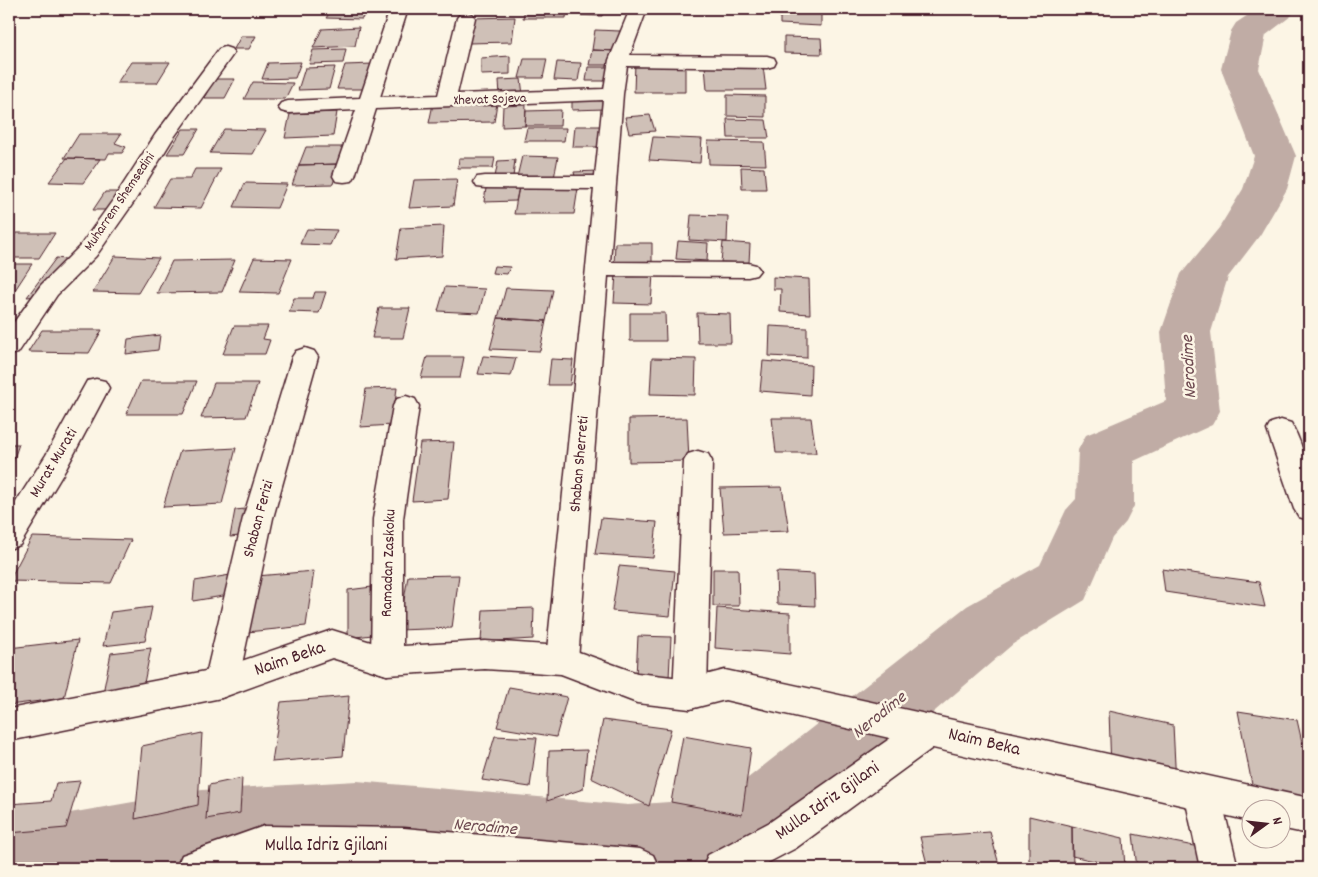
<svg xmlns="http://www.w3.org/2000/svg" width="1318" height="877" font-family="Dekko,sans-serif">
  <style>
    .lines { fill: none; stroke-linecap: round; stroke-linejoin: round }
    .river { fill: #c0aca5; fill-rule: evenodd }
    .building { fill: #cfc0b7; stroke: #4a1f2b }
    .street-casing { stroke: #4a1f2b; stroke-width: 3 }
    .secondary-casing { stroke: #4a1f2b; stroke-width: 3 }
    .street { fill: #fcf5e5; fill-rule: evenodd }
    .secondary { fill: #fcf5e5; fill-rule: evenodd }
    .labels { text-anchor: middle; dominant-baseline: central; stroke-width: 5; stroke-linejoin: round; paint-order: stroke }
    .far-street-label { font-size: 14px; fill: #4a1f2b; stroke: #fcf5e5 }
    .street-label { font-size: 16px; fill: #4a1f2b; stroke: #fcf5e5 }
    .water-label { font-size: 18px; font-style: italic; fill: #6d4950; stroke: #fcf5e5 }
    .near-street-label { font-size: 19px; fill: #4a1f2b; stroke: #fcf5e5 }
  </style>
  <rect width="100%" height="100%" fill="#fcf5e5"/>
  <filter id="ink" filterUnits="userSpaceOnUse"><feTurbulence type="fractalNoise" baseFrequency=".02" numOctaves="2"/><feDisplacementMap in="SourceGraphic" scale="10" xChannelSelector="R" yChannelSelector="G"/><feConvolveMatrix kernelMatrix="1 2 1 2 8 2 1 2 1" color-interpolation-filters="sRGB"/></filter>
  <g filter="url(#ink)">
    <g class="lines">
      <!-- river -->
      <path class="river" d="M1257 9H1296L1291 16 1266 35 1259 69 1296 156 1287 189 1260 235 1228 277 1211 332 1220 411 1212 425 1134 461V506L1126 522 1112 538 1085 600 1013 644 780 844 754 854 709 868H533L357 851 202 862 168 868H9V818L70 813 202 790 357 781 628 805 696 800 734 789 967 606 1040 565 1066 510 1076 499 1078 450 1086 435 1166 401 1161 332 1181 274 1219 228 1243 189 1254 156 1221 69 1231 31 1236 23Z"/>
    </g>
    <!-- building -->
    <path class="building" d="M332 9H367L362 19 326 18Z
      M525 9H567L566 18H523Z
      M572 9H604L602 16 570 15Z
      M780 9H821V26L780 24Z
      M515 17 512 42 468 43 471 18Z
      M359 27 355 46 313 48 322 29Z
      M595 30 620 31 617 51 592 50Z
      M241 36H256L249 49H234Z
      M784 37 821 38 822 54 784 53Z
      M346 49 343 63 309 64 313 50Z
      M592 50 617 51 615 65H589Z
      M510 56V74L481 75V58Z
      M524 59H547L543 78H519Z
      M131 62H170L157 83H117Z
      M301 62 295 78 262 79 268 63Z
      M557 62 581 63 578 81 554 80Z
      M635 62H685V92H634Z
      M373 64 367 89H337L345 65Z
      M705 66H763L766 90H707Z
      M335 67 329 89 298 90 305 68Z
      M588 67H611L610 81H586Z
      M214 79H235L225 98H204Z
      M521 79 523 95 500 96 499 80Z
      M253 82 293 83 285 99H244Z
      M727 95 765 96V117L727 116Z
      M572 98H605V109L572 110Z
      M497 103 494 122 429 123 433 104Z
      M526 105 525 126 502 127 503 106Z
      M561 110 560 126H525L526 111Z
      M337 112 333 136 285 138 290 114Z
      M650 115 655 131 629 133 625 117Z
      M727 119 766 120 769 138H728Z
      M575 126H602L601 147H573Z
      M527 128H566L564 141H524Z
      M183 129H199L184 154H167Z
      M224 129 266 130 253 154 210 153Z
      M79 134H121L115 143 126 147 122 153H109L106 159 64 158Z
      M653 137 702 139 700 163 649 160Z
      M708 141 764 142 766 165 709 164Z
      M306 147H345L339 164 299 165Z
      M522 156 558 157 554 178 517 177Z
      M67 158 100 159 83 183 49 182Z
      M459 158H495L493 168H458Z
      M515 160 513 177H495L498 161Z
      M339 164 333 184 292 185 299 165Z
      M741 167 764 168 766 189H742Z
      M195 169H221L201 208 154 207 170 179H190Z
      M597 171V180L576 181 574 172Z
      M457 179 453 206 409 208 414 180Z
      M245 183 287 184 277 208 234 207Z
      M519 187 516 201 484 202 486 188Z
      M519 187 578 188 574 214H514Z
      M105 192H125L113 210H93Z
      M691 215 728 216 727 242 689 240Z
      M444 226 442 256 396 259 401 228Z
      M307 229 337 230 330 245 300 244Z
      M16 233H55L39 258H9V242Z
      M678 241 708 243 707 261 676 259Z
      M723 242 750 244 749 263 721 262Z
      M615 243H652V265H614Z
      M115 256 159 258 138 293 93 292Z
      M56 258 75 260 39 296 27 297Z
      M254 258 292 259 278 293 239 292Z
      M235 260 222 292 157 293 172 261Z
      M9 264H32L15 290H9Z
      M494 266 510 267 507 274 492 273Z
      M616 273 653 274 651 304 614 303Z
      M773 277 809 279 810 314 780 312 781 289H773Z
      M445 287 485 289 479 313 438 311Z
      M506 288 553 290 546 321 498 318Z
      M315 292H326L319 313 289 312 294 298H313Z
      M379 308H410L403 338H372Z
      M630 313H665L666 341H630Z
      M697 313 730 314 731 343H698Z
      M498 318 546 321 540 351 490 349Z
      M234 326H268L263 339 270 340 265 354H223Z
      M770 326 807 328V358L769 356Z
      M42 330H102L89 353 28 352Z
      M160 335 158 350 126 354 128 339Z
      M483 356 516 358 511 376 478 374Z
      M427 357H464L460 378H421Z
      M652 358 696 359 695 395 650 394Z
      M551 359 573 360 570 385H548Z
      M763 361 811 365 810 395 760 391Z
      M141 381H197L183 414H126Z
      M214 383H258L246 417 201 418Z
      M397 388 392 425 360 427 366 389Z
      M687 418 689 461 629 462V419Z
      M772 418H811L816 453H776Z
      M454 442 448 499 412 501 420 443Z
      M9 444H19L9 473Z
      M236 448 222 504 163 507 180 451Z
      M782 487 789 531 724 533 720 488Z
      M255 508 250 535 230 537 235 510Z
      M601 518 657 522 653 558 595 554Z
      M32 537 131 540 111 583 9 581Z
      M619 566 675 571 670 616 612 611Z
      M713 569H738L739 606H713Z
      M1162 569 1259 582 1265 607 1165 592Z
      M314 571 306 626 247 632 257 576Z
      M776 572 814 574 815 606 777 604Z
      M230 575 229 595 193 601 195 581Z
      M459 575 452 628 399 630 408 576Z
      M380 586V634L348 638V590Z
      M152 607 145 641 103 646 111 612Z
      M534 608 533 639 481 642 483 610Z
      M717 608 790 613V654L715 648Z
      M638 636 671 637 669 678 636 676Z
      M78 640 64 698 9 705V648Z
      M151 648 143 688 103 693 111 653Z
      M509 687 567 697 556 737 497 727Z
      M349 696 343 756 272 762 281 702Z
      M1109 711 1173 725 1176 785 1111 770Z
      M1238 711 1297 720 1309 773V800L1253 790Z
      M603 720 671 729 649 806 591 778Z
      M202 733 198 805 135 819 142 746Z
      M495 736 537 738 530 787 482 780Z
      M683 736 751 748 742 815 671 802Z
      M587 750 583 789 547 801 549 751Z
      M242 778 240 813 206 819 209 785Z
      M80 781 66 828 9 833V804L51 801 56 783Z
      M1029 816 1072 826 1073 866 1029 861Z
      M1072 826 1123 838 1125 868 1072 856Z
      M990 832 1000 868H928L920 837Z
      M1133 834 1209 849 1212 868H1137Z"/>
    <g class="lines">
      <!-- street casing -->
      <g class="street-casing">
        <path id="street" d="M390 9H408L380 97 438 95 457 18 460 14 466 13 472 14 475 18 457 94 604 89 609 60 630 9H647L630 55 767 56 774 58 776 62 774 66 767 68 627 66 623 94 610 262 748 263 756 265 760 270 756 275 748 277 608 276 578 660 574 670 562 674 550 670 546 660 594 189 485 188 477 187 474 182 477 177 485 176H595L603 100 376 109 355 176 352 181 344 182 336 181 333 176 356 110 288 113 281 111 278 107 281 103 288 101 360 98Z
          M225 47 231 49 234 53 172 140 134 202 96 256 57 295 18 353 9 355V329L41 285 80 246 113 200 155 135 219 49Z
          M305 348 314 351 318 357 273 518 238 683 233 693 221 698 209 693 204 683 243 518 292 357 296 351Z
          M96 379 105 381 109 388 66 469 20 545 9 549V513L46 455 87 381Z
          M406 396 415 399 419 406 403 519V661L399 671 387 675 375 671 371 661 373 519 393 406 397 399Z
          M1281 420 1291 423C1309 455 1311 485 1309 520L1299 517 1294 509 1267 430 1271 423Z
          M698 451 708 454 712 461 707 694 702 705 690 709 678 705 673 694 684 461 688 454Z
          M930 714 942 719 947 730 942 741 796 848 758 868H702L708 855 770 822 918 719Z
          M1202 776 1215 781 1220 793 1238 868H1200L1184 793 1189 781Z
          M264 826 404 828 640 849 653 855 659 868H445L404 864 264 862 247 868H176L182 855Z"/>
      </g>
      <!-- secondary casing -->
      <g class="secondary-casing">
        <path id="secondary" d="M332 630 387 647 485 641 562 646 637 673 690 679 725 670 1309 798V834L1280 828V810H1250V821L725 700 690 709 637 703 561 674 485 669 387 675 332 658 221 698 9 741V709L221 668Z"/>
      </g>
      <!-- street -->
      <use href="#street" class="street"/>
      <!-- secondary -->
      <use href="#secondary" class="secondary"/>
    </g>
  </g>
  <g class="labels">
    <!-- far-street labels -->
    <g class="far-street-label">
      <text transform="translate(490 100) rotate(-2)">Xhevat Sojeva</text>
      <text transform="translate(120 202) rotate(-56)">Muharrem Shemsedini</text>
    </g>
    <!-- street labels -->
    <g class="street-label">
      <text transform="translate(54 463) rotate(-59)">Murat Murati</text>
      <text transform="translate(580 464) rotate(-85)">Shaban Sherreti</text>
      <text transform="translate(259 519) rotate(-75)">Shaban Ferizi</text>
      <text transform="translate(389 563) rotate(-88)">Ramadan Zaskoku</text>
    </g>
    <!-- water labels -->
    <g class="water-label">
      <text transform="translate(1190 367) rotate(-93)">Nerodime</text>
      <text transform="translate(880 716) rotate(-39)">Nerodime</text>
      <text transform="translate(485 828) rotate(5)">Nerodime</text>
    </g>
    <!-- near-street labels -->
    <g class="near-street-label">
      <text transform="translate(290 660) rotate(-19)">Naim Beka</text>
      <text transform="translate(984 743) rotate(13)">Naim Beka</text>
      <text transform="translate(828 802) rotate(-35)">Mulla Idriz Gjilani</text>
      <text x="326" y="846">Mulla Idriz Gjilani</text>
    </g>
  </g>
  <!-- margin -->
  <rect width="1318" height="877" fill="none" stroke="#fcf5e5" stroke-width="30"/>
  <rect x="15" y="15" width="1288" height="847" fill="none" stroke="#4a1f2b" stroke-width="2" filter="url(#ink)"/>
  <!-- north arrow -->
  <g transform="translate(1266 824) rotate(75)"><circle r="24" fill="#fcf5e5" stroke="#b59f9b"/>
  <path d="M0-4L9 19L0 12L-9 19Z" fill="#4a1f2b"/>
  <text y="-8" font-size="14" font-weight="bold" text-anchor="middle" fill="#4a1f2b">N</text>
  </g>
</svg>
